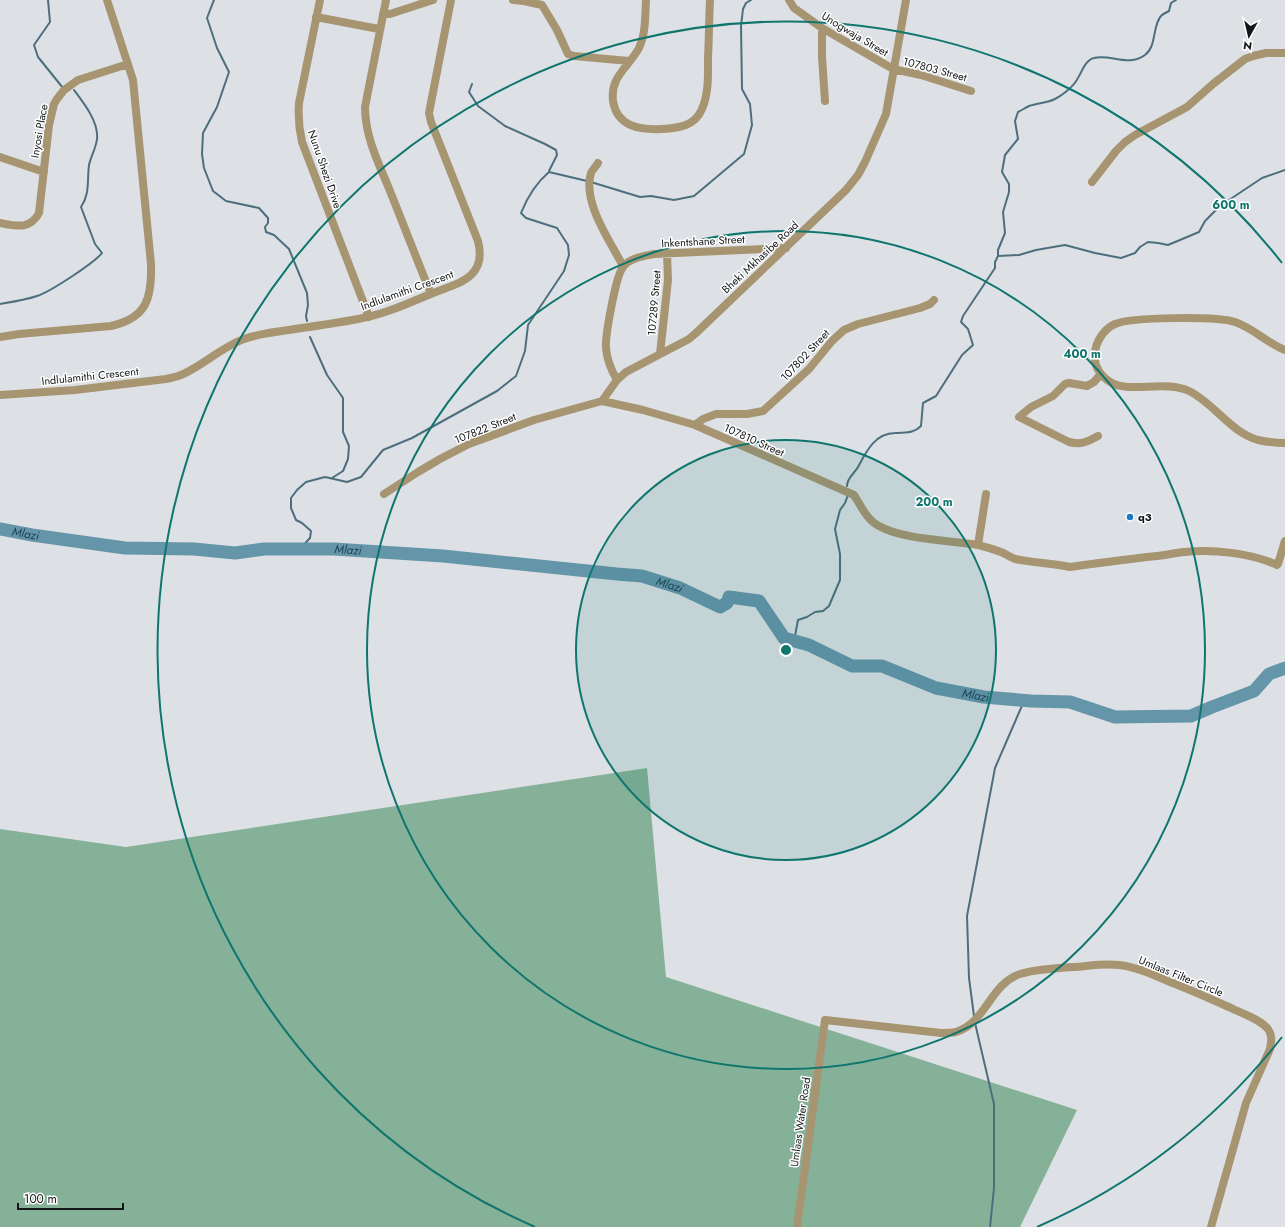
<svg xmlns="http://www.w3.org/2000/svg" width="1285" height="1227" font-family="Jost,sans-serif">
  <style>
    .forest { fill: #85b198 }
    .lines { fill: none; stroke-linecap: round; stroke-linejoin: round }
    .stream { stroke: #4d6f7d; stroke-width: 2 }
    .river { stroke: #6595a9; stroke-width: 13 }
    .street { stroke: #a79471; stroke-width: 8 }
    .ring { fill: none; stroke: #0f766e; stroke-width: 2 }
    .poi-dot { fill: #1b79c6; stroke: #fff; stroke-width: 1.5 }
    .labels { text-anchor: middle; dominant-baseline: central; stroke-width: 3; stroke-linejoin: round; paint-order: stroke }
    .street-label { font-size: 11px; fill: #141617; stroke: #fff }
    .poi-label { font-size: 11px; font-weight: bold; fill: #141617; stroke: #fff; text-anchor: start }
    .water-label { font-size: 12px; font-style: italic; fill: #1a4454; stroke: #fff }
    .centre { fill: #0f766e; stroke: #fff; stroke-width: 2 }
    .ring-label { font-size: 12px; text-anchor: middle; font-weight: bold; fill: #0f766e; stroke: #fff; stroke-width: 3; stroke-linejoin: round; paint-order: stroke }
  </style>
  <rect width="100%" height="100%" fill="#dde1e5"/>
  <!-- forest -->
  <path class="forest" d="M647 768 666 977 1077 1110 1020 1227H0V829L126 847Z"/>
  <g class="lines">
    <!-- stream -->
    <path class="stream" d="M48 0 50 22 34 45 38 57 63 88
      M214 0 207 18 217 48 229 72 217 107 203 133 202 154 204 168 213 191 226 201 259 208 268 218V223L265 227 266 232 274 235 289 249 307 293 308 305 306 316 307 321
      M472 84 469 92 478 106 505 126 545 144 556 150 557 155 549 171
      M591 182 640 197 651 196 674 200 694 196 744 154 752 125 750 104 742 89 741 26 743 9 746 3 751 0
      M998 256 1019 255 1036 250 1065 245 1095 253 1121 258 1135 253 1140 247 1148 242 1158 243 1168 245 1199 232 1205 221 1220 206 1262 178 1285 170
      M0 304C12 302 25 300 37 296 50 292 94 263 102 253L95 244 81 207C90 194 87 181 89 165 91 156 96 148 97 139 99 122 83 102 74 90
      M310 337 327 375 343 398V432L349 446 348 459 343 471 332 478
      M847 486C847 478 854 474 858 467 866 452 875 433 895 433 906 432 913 434 921 426L923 403 936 396 962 355 973 345 968 329 961 322 963 316 995 268V262L998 256V250L1005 233 1003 212 1009 192V184L1002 172 1005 155 1018 139 1015 121 1018 112C1022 110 1025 108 1029 106 1037 103 1047 103 1055 99 1061 96 1070 89 1074 84 1081 76 1084 60 1094 58 1111 54 1129 67 1145 55 1157 46 1152 26 1161 16 1163 14 1167 12 1169 11L1171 3 1176 0
      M299 550 310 538 311 531 302 523 296 520 291 508V498L297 490 306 482 325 477 347 482 361 477 383 450 412 438 497 391 516 376 525 351 528 325 564 271 569 255 568 245 557 228 526 218 521 213C527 198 536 183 549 172L587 181
      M794 641 798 620 807 617 815 612 823 611 829 606 840 580V554L835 529 840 510 845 503 848 495
      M974 1016 969 978 967 916 995 768 1024 701
      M975 1023 994 1104V1188L990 1227"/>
    <!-- river -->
    <path class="river" id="s1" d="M0 529 32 535 125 548 194 549 235 553 264 549H334L443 556 617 574 642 576 680 588 720 607 727 603 729 597 759 601 784 638 809 645 852 666H882L936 688 984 697 1031 701 1070 702 1115 717 1191 716 1212 707 1254 691 1269 674 1285 668"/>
    <!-- street -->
    <path class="street" d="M320 0 299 103C298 117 299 129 302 142L369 317
      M386 0 365 107C365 137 379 164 390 191 404 226 417 260 431 294
      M513 0 524 1 542 5 557 30 568 54 574 56 629 61
      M646 0C645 16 646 33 639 48 629 67 610 76 613 101 617 127 640 130 662 129 679 128 695 126 702 109 709 93 708 74 708 58 709 38 709 19 710 0
      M789 0 794 8 822 28 893 69 921 75 971 91
      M383 14H390L433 0
      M316 17 379 29
      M822 28V57L825 101
      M0 157 44 172
      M598 163C596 167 592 170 591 173 582 202 610 241 623 266
      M1092 182 1116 151 1125 142 1135 135 1187 107 1213 84 1245 59 1253 56 1266 53H1285
      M0 223C16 226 30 230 39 213L49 125 54 104 57 99 64 90 78 80 128 64
      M0 337 19 334 111 326C147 318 152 298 151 264L133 80 107 0
      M1285 350C1267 343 1253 328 1235 322 1217 316 1131 317 1115 324 1104 329 1096 341 1095 353 1093 366 1101 377 1112 383 1130 393 1166 380 1189 391 1214 403 1230 432 1258 440 1267 442 1276 443 1285 443
      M660 354 668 280 667 253
      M617 380C611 370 607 360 606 348 605 336 616 275 623 267 629 258 644 256 654 254L786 248
      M0 395 75 390 166 379C171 378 176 377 181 375 203 366 221 347 244 339 260 333 278 332 295 329 316 326 337 323 358 319 383 315 409 303 433 293 445 288 462 284 471 275 481 266 481 253 478 241L431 122 429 113 451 0
      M602 401 617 380 626 372 689 339 696 333 846 190 858 175 865 162 886 114 906 0
      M695 425 703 419 716 414H747L763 411 809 369 832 341 844 330 858 324 920 308 930 304 934 300
      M1098 436C1087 442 1081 445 1069 442L1019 417 1031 407 1053 396 1065 384 1069 383 1087 386 1094 382 1101 374
      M384 494 418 472 440 459 469 444 534 420 602 401 643 410 695 425 854 495C861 506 867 520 879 526 904 540 949 540 978 545 985 547 994 549 1001 552 1006 554 1010 557 1015 559 1033 563 1052 563 1070 567 1099 563 1128 559 1157 556 1166 555 1175 553 1184 552 1213 549 1251 553 1277 565L1278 564 1285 541
      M978 545 986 494
      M797 1227 825 1020 941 1033C946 1033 951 1033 956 1032 986 1023 990 984 1020 974 1037 969 1056 968 1074 967 1088 966 1104 963 1119 965 1137 967 1154 975 1170 982 1191 990 1211 999 1231 1008 1243 1014 1260 1019 1268 1029 1273 1036 1271 1042 1270 1049L1246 1103 1211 1227"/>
  </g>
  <!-- distance rings -->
  <circle cx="786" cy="650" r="210" fill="#0f766e" fill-opacity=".12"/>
  <g class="ring">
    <circle cx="786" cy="650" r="210"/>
    <circle cx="786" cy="650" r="419"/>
    <path d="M1282 1037A629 629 0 0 1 1037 1227M535 1227A629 629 0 1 1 1282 263"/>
  </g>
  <!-- markers -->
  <circle class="poi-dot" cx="1130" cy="517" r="4"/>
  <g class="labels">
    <!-- street labels -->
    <g class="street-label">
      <text transform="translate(855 34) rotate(31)">Unogwaja Street</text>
      <text transform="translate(935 69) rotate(15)">107803 Street</text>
      <text transform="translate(39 131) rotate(-80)">Inyosi Place</text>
      <text transform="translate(325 169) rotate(71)">Nunu Shezi Drive</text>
      <text transform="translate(703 241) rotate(-3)">Inkentshane Street</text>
      <text transform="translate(760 257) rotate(-43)">Bheki Mkhasibe Road</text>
      <text transform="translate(407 290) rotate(-20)">Indlulamithi Crescent</text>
      <text transform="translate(654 303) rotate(-85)">107289 Street</text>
      <text transform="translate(805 355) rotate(-47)">107802 Street</text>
      <text transform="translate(90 376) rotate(-6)">Indlulamithi Crescent</text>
      <text transform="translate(485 428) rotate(-22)">107822 Street</text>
      <text transform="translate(754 440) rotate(24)">107810 Street</text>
      <text transform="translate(1181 976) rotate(22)">Umlaas Filter Circle</text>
      <text transform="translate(800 1122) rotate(-82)">Umlaas Water Road</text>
    </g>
    <!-- poi labels -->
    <g class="poi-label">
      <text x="1138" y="517">q3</text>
    </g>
    <!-- water labels -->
    <g class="water-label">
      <text stroke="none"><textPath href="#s1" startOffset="26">Mlazi</textPath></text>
      <text stroke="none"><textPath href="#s1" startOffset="350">Mlazi</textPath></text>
      <text stroke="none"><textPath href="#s1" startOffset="674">Mlazi</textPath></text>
      <text stroke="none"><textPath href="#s1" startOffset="1021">Mlazi</textPath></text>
    </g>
  </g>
  <circle cx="786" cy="650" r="6" class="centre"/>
  <g class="ring-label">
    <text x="1231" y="209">600 m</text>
    <text x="1082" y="358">400 m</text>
    <text x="934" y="506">200 m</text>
  </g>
  <!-- north arrow -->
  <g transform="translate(1249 36) rotate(188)" stroke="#ffffff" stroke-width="3" paint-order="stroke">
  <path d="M0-3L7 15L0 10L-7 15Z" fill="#141617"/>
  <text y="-6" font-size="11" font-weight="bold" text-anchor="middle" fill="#141617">N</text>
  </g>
  <!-- scale -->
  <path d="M18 1203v6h105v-6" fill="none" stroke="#141617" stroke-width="2"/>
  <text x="24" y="1203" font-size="12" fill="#141617" stroke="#ffffff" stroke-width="3" paint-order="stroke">100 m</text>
</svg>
